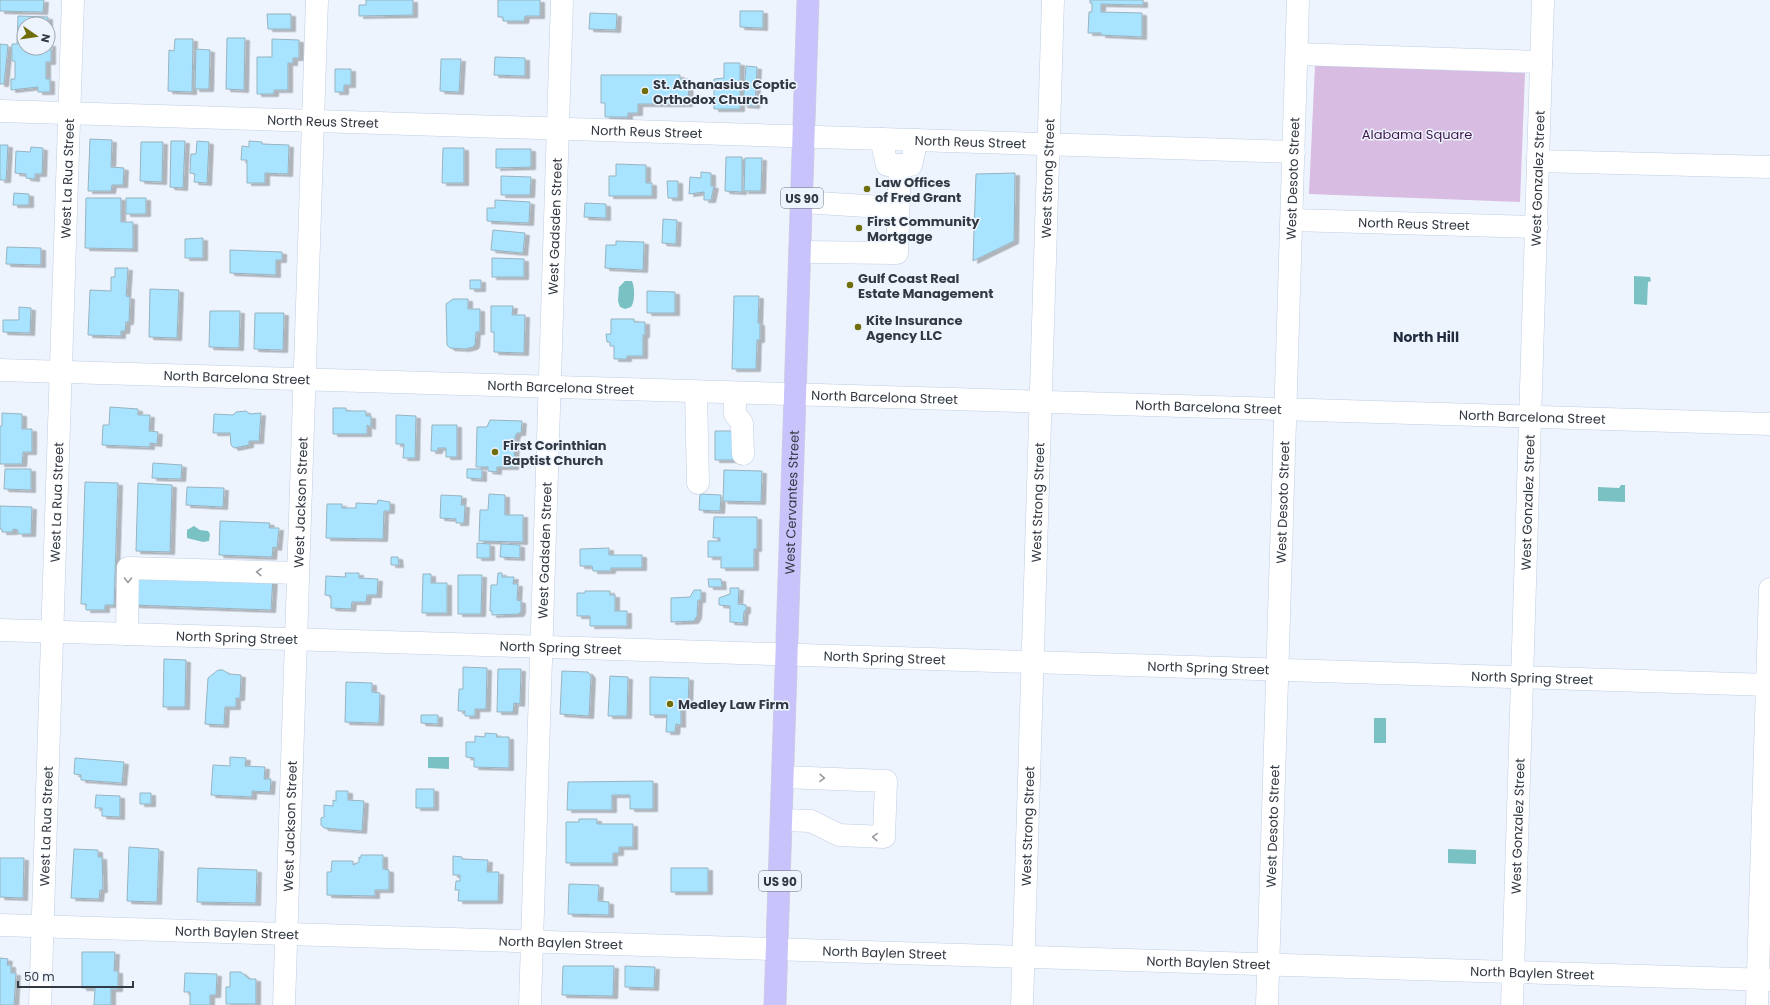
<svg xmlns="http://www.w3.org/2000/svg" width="1770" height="1005" font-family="Poppins,sans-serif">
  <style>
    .green { fill: #d8bce2 }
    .water { fill: #79c1c2 }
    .building { fill: #a8e4ff; stroke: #97b3c0; filter: url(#shadow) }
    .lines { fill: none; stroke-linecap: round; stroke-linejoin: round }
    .minor-casing { stroke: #becde4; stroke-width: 23 }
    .major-casing { stroke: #d2d3d5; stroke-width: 23 }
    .minor { stroke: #fff; stroke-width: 22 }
    .major { stroke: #c9c3fb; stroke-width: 22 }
    .oneway { stroke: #989ca0 }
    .poi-dot { fill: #706d0b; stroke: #eef4fe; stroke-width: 1.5 }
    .labels { text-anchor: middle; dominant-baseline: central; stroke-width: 3; stroke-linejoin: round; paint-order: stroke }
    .shield { fill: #eef4fe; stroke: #6a717a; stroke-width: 1 }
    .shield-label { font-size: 12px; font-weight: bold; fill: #323942 }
    .poi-label { font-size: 13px; font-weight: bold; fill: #323942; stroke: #eef4fe; text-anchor: start }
    .street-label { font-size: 13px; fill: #323942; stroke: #eef4fe }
    .park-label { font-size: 13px; fill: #40174c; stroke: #eef4fe }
    .neighbourhood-label { font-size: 14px; font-weight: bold; fill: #222e40; stroke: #eef4fe }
  </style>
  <defs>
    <filter id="shadow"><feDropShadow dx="4.5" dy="2.5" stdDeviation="0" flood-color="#0004"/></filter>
  </defs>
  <rect width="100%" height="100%" fill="#eef4fe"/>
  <!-- green -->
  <path class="green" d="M1315 65 1525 73 1520 202 1309 194Z"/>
  <!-- water -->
  <path class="water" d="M1634 276 1650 277 1651 281 1648 282 1647 305 1634 304Z
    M625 281H632C635 287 635 302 631 307L625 309 620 307 618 301 619 287Z
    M1621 485H1625V502L1598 501V487L1619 488Z
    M194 526 200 530 208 531 210 534 209 541 203 542 187 538V530Z
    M1374 718H1386V743H1374Z
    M428 757H449V769L428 768Z
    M1448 849 1476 850V864L1448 863Z"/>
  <!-- building -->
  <path class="building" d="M0 0H44L43 12 0 11Z
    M366 0H413V15L359 16V5H366Z
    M498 0H540V16H525L524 21H503V17H498Z
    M1090 0H1143V5L1101 4V12L1142 13V37L1101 35V33H1088L1089 12H1092V3H1090Z
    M740 11H763V28L740 27Z
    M590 13 617 14 616 30 589 29Z
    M267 14H291V29H268Z
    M18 16 48 17V24H24V48H48V44H51V62H46V79H50V92H38V87L11 90V79H15V61H12V44H17Z
    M227 38H245L244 90 226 89Z
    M175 39H193L192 92 168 91 169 50 174 51Z
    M272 39 299 40V58H293V63H288V90H274V94H257V57H272Z
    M0 44 8 45 4 84H0Z
    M196 49 210 50 209 89H195Z
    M495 57 525 58V76L494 75Z
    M441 59H461L459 92 440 91Z
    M724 63H740V109H714V79L724 78Z
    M746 66 757 67 755 106 743 105Z
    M335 69H351V85H344V92H335Z
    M601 75H680V79H689L688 104H638V113H628V117H605V103H601Z
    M90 139 112 140 111 167 124 168 123 185H112L111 191H88Z
    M171 141H185L183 188 170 187Z
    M197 141 209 142 207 183 194 182 195 174 190 173 191 154H196Z
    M249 141 262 142V144L289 145 288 174 265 173V183H247V160H241L242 146 249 147Z
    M141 142H163L162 182 140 181Z
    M0 145H8L6 180H0Z
    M31 147 43 148 42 174H35V179L26 178V174L15 173 16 151 30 152Z
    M443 148H464V183H442Z
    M496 149H531V167L496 168Z
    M726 157H742V192L725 191Z
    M745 158H762L761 191H744Z
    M616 164 646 165V183H652V196H609V176H616Z
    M701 172 711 173V186H714L711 200H704V192L689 194 690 177 701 178Z
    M1015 173 1014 241 973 261 976 174Z
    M501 176 531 177 530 195H501Z
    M667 181H678V198H668Z
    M14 193 29 194V205H13Z
    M86 198H121V222H133V249L85 248Z
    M126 198H146V214H126Z
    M495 200 530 202 529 223 487 221V208H495Z
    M585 203 606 204V218L584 217Z
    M663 219 677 220 676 244 662 243Z
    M493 230 525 233 523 253 491 250Z
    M203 238V258H185V239Z
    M616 241 644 242 643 270 605 268 606 245H616Z
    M7 247 41 248V265L6 264Z
    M230 250 282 252V260H276V275L230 273Z
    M492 258 524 259V277H492Z
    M115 268H128L126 296 130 297 129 322H126L125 331H121V336L88 335 90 290 111 291V277H115Z
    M470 280H481V289H470Z
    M150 289 179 290 177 338 149 337Z
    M647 291 675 292V313H647Z
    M734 296H759L758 323H760V340H757L756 369H732Z
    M453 299H468V309H480V332H476L475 345 473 347 465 349 450 348 447 345 446 304Z
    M491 306H513L512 315H525L524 353 494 352V332H491Z
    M19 307 31 308 30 333 3 332V320H19Z
    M210 311H240L239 348 209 347Z
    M255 313H284L283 350 254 349Z
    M611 319H634V322H645V335H643V356H627V359H614V346H610V342H607L606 334H611Z
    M110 407 138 409V415H150L149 431 158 432 157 444 150 443V447L102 445 103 425H109Z
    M333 408H346V411H366V416H371V427L367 425V434H333Z
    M246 411 250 414 261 413 259 441H249V445L234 448 231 445 230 433H213L214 414 233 415 236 412Z
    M2 413 22 414V429H32V452H23L22 464H0V426H2Z
    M396 415 416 416 415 458H403L404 444H396Z
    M490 420 522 421 521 433H517L515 437 514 467H497V472L488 471V467H476L477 427H487Z
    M432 425H457V457H446V448H438V451H431Z
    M715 431H734L735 460H715Z
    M153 463 182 465 181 479 152 478Z
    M5 469H31V490L4 489Z
    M467 469H482V479L467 478Z
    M724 470 762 471 761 502 723 501Z
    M85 482 118 483 114 605H105V610H86V604H81Z
    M138 483 172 485 170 552 136 551Z
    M187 487 224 488 223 507 186 505Z
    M489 494 505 495V515H523V542L479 541 480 510H488Z
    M700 494 721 495 720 511 699 510Z
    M441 495 462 496 461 505H465L464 523H456V519L440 518Z
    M378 500 390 502V511H384L383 539 326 538 327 504H342V508H356V503L377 504Z
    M0 506 32 507 31 534H18V530L13 529V532H2V529H0Z
    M714 517H757V549H754V568H721V557H708V541H720V538H713Z
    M220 521 270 523 269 528H279L277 548 273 547 272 557 219 555Z
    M477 543 490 544V558H477Z
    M501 544 520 545V558L500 557Z
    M609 548V555H642V568H611V571H593L592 566H580V549Z
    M391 557H398L399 565H391Z
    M135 571 273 577 271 610 134 605Z
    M345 573H359V578L378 579 377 595H367L366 602H352L351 609 331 608V596L325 595 326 576 346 577Z
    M498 573H502V577H514L513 584H518L517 600 521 601V611L519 614 492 615V611H490L491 585H497Z
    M423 574H431V583H447V613H422Z
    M458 575H482L481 614H458Z
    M708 579H721L722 587H709Z
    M730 588H739L738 604 746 605V611H744L743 623 730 622V606L719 605V598L730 594Z
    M694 590H701V600H698L697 616 694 621 671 622V598L690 597Z
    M585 591H610V595H615V611H627V626H590V616H577V593H585Z
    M164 659 186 660 185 707H163Z
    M463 667 487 668 486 709H475V716H465V711H458L459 689H463Z
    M498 669H521L520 704 514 703 513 712H497Z
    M218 670H223L229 674 241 675 240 698H236V707H225L224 725 205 724 208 678Z
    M562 671 588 672 591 676 589 716 560 714Z
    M610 676 628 677 627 716H608Z
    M650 677 689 678 688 705H681V725L676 724 675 732H666L667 715H650Z
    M346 682 372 683V692L380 693 379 723 345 722Z
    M421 715H438V724L421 723Z
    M485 733 497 734 496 737H509V768L474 767V758L466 757V742H475V736L485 737Z
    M230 757 246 758 245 766 265 767 264 779H271L270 792 252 791V797L211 795 213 765 230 766Z
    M75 758 124 762 122 783 81 780V775L74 774Z
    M653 781V809H630V795H612V810H567L568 782Z
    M416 789H434V808H416Z
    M336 791H348V800L364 801 362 831 324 828 321 825V818L324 817V805L333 806V800L336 801Z
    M140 793H151V804H140Z
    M96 795 120 796V817L102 816V808H95Z
    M579 819H597V824H633V847H619V853H613V863H566V822H579Z
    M129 847 159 849 157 902 127 901Z
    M74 849 98 850V857H102L103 890H100L99 899 71 898Z
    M361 855H383V869L389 870V890H375V896L327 895V872H331L332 861H353V865L359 862V857L361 858Z
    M453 856 462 857V859L488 860 487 872H499L498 901H458L459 890H455L456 881H460V875H453Z
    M0 858H24L23 898 0 897Z
    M198 868 257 870 256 903 197 902Z
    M671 868H708V892H671Z
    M569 884 599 885 598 901 609 902V915L568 914Z
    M82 952H115L114 971H118V989H111V1005H94L95 988H82Z
    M0 958 8 959 7 965H11V973H16L14 1005H0Z
    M563 966H614L613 996 562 995Z
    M625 966 655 967 654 988 625 987Z
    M230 972H241L249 979H256V1004H226V987H230Z
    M185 973 217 974 216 995H210V1005H190V992H184Z"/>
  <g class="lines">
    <!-- minor casing -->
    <g class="minor-casing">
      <g id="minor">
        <path d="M1297 54 1541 62"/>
        <path id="s1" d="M0 111 1294 152"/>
        <path d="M881 139 887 165H911L917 140"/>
        <path d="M1538 161 1770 167"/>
        <path d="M802 202 898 208"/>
        <path id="s2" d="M1292 220 1537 227"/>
        <path d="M800 252 897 253 900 165"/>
        <path id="s3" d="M0 370 1770 424"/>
        <path d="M696 392 698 483"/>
        <path d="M735 393V414L742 423 743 454"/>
        <path id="s4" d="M0 630 1770 685"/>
        <path d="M127 634 128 568 298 573"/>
        <path d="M782 820 811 821 839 835 884 837 886 781 783 777"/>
        <path id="s5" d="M0 925 1770 980"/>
        <path id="s6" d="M40 1005 73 0"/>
        <path id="s7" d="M284 1005 317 0"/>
        <path id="s8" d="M530 1005 562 0"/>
        <path id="s9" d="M1022 1005 1053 0"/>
        <path id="s10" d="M1267 1005 1298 0"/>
        <path id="s11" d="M1512 1005 1543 0"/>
        <path d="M1757 1005 1770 589"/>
      </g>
    </g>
    <!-- major casing -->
    <g class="major-casing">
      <g id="major">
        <path id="s12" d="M775 1005 808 0"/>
      </g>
    </g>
    <!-- minor -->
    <use href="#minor" class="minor"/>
    <!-- major -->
    <use href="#major" class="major"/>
  </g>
  <!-- one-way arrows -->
  <defs><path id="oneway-chevron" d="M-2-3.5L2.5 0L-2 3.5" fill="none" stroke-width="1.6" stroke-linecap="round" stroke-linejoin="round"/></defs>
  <g class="oneway">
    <use href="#oneway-chevron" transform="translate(259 572) rotate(-178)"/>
    <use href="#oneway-chevron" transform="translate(128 580) rotate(91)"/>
    <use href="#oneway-chevron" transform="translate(822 778) rotate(2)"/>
    <use href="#oneway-chevron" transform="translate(875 837) rotate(-178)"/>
  </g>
  <!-- markers -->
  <g class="poi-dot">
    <circle cx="645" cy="91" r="4"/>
    <circle cx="867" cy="189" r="4"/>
    <circle cx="859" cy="228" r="4"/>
    <circle cx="850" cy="285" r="4"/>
    <circle cx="858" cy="327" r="4"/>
    <circle cx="495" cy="452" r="4"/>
    <circle cx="670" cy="704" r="4"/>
  </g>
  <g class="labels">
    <!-- shield labels -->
    <g class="shield">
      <rect x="781" y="188" width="42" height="20" rx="3"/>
      <rect x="759" y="871" width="42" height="20" rx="3"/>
    </g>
    <g class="shield-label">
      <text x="802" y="198">US 90</text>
      <text x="780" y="881">US 90</text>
    </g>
    <!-- poi labels -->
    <g class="poi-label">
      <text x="653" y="84">St. Athanasius Coptic<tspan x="653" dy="15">Orthodox Church</tspan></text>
      <text x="875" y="182">Law Offices<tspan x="875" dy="15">of Fred Grant</tspan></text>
      <text x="867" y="221">First Community<tspan x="867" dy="15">Mortgage</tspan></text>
      <text x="858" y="278">Gulf Coast Real<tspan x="858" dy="15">Estate Management</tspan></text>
      <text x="866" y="320">Kite Insurance<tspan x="866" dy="15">Agency LLC</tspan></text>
      <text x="503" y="445">First Corinthian<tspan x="503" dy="15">Baptist Church</tspan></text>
      <text x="678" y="704">Medley Law Firm</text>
    </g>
    <!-- street labels -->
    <g class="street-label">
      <text stroke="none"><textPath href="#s1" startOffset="323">North Reus Street</textPath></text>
      <text stroke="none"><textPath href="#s1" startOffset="647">North Reus Street</textPath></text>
      <text stroke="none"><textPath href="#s1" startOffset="971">North Reus Street</textPath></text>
      <text stroke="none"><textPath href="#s6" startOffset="827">West La Rua Street</textPath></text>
      <text stroke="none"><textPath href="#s9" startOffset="827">West Strong Street</textPath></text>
      <text stroke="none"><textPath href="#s10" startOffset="827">West Desoto Street</textPath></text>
      <text stroke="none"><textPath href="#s11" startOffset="827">West Gonzalez Street</textPath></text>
      <text stroke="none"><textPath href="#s2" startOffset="122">North Reus Street</textPath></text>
      <text stroke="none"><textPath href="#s8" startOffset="779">West Gadsden Street</textPath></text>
      <text stroke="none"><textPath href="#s3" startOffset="237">North Barcelona Street</textPath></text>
      <text stroke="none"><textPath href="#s3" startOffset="561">North Barcelona Street</textPath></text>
      <text stroke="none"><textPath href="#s3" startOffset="885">North Barcelona Street</textPath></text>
      <text stroke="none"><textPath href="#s3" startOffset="1209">North Barcelona Street</textPath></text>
      <text stroke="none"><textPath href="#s3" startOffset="1533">North Barcelona Street</textPath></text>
      <text stroke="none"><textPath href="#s7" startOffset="503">West Jackson Street</textPath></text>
      <text stroke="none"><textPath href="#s10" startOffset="503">West Desoto Street</textPath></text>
      <text stroke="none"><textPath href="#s11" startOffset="503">West Gonzalez Street</textPath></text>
      <text stroke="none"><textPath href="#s6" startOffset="503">West La Rua Street</textPath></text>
      <text stroke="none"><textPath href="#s12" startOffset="503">West Cervantes Street</textPath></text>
      <text stroke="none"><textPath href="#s9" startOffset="503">West Strong Street</textPath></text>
      <text stroke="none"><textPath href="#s8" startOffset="455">West Gadsden Street</textPath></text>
      <text stroke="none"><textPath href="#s4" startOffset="237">North Spring Street</textPath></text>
      <text stroke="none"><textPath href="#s4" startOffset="561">North Spring Street</textPath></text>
      <text stroke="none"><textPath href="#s4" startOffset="885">North Spring Street</textPath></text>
      <text stroke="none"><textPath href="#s4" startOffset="1209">North Spring Street</textPath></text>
      <text stroke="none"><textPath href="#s4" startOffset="1533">North Spring Street</textPath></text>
      <text stroke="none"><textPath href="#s6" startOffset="179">West La Rua Street</textPath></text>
      <text stroke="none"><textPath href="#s7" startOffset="179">West Jackson Street</textPath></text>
      <text stroke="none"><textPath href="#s9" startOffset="179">West Strong Street</textPath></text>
      <text stroke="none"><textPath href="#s10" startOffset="179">West Desoto Street</textPath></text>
      <text stroke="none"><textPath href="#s11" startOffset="179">West Gonzalez Street</textPath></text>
      <text stroke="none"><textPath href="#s5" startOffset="237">North Baylen Street</textPath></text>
      <text stroke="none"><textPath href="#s5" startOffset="561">North Baylen Street</textPath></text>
      <text stroke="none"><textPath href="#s5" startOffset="885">North Baylen Street</textPath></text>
      <text stroke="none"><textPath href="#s5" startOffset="1209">North Baylen Street</textPath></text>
      <text stroke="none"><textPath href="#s5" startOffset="1533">North Baylen Street</textPath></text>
    </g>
    <!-- park labels -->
    <g class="park-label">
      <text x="1417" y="134">Alabama Square</text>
    </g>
    <!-- neighbourhood labels -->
    <g class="neighbourhood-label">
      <text x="1426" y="337">North Hill</text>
    </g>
  </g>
  <!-- north arrow -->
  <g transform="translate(36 36) rotate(103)"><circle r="19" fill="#eef4fe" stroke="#a3a9b3"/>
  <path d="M0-3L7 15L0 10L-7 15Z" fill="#706d0b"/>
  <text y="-6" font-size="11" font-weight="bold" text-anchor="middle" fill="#323942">N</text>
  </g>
  <!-- scale -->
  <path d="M18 981v6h115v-6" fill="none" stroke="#323942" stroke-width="2"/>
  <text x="24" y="981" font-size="12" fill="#323942" stroke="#eef4fe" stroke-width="3" paint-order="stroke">50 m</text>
</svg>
